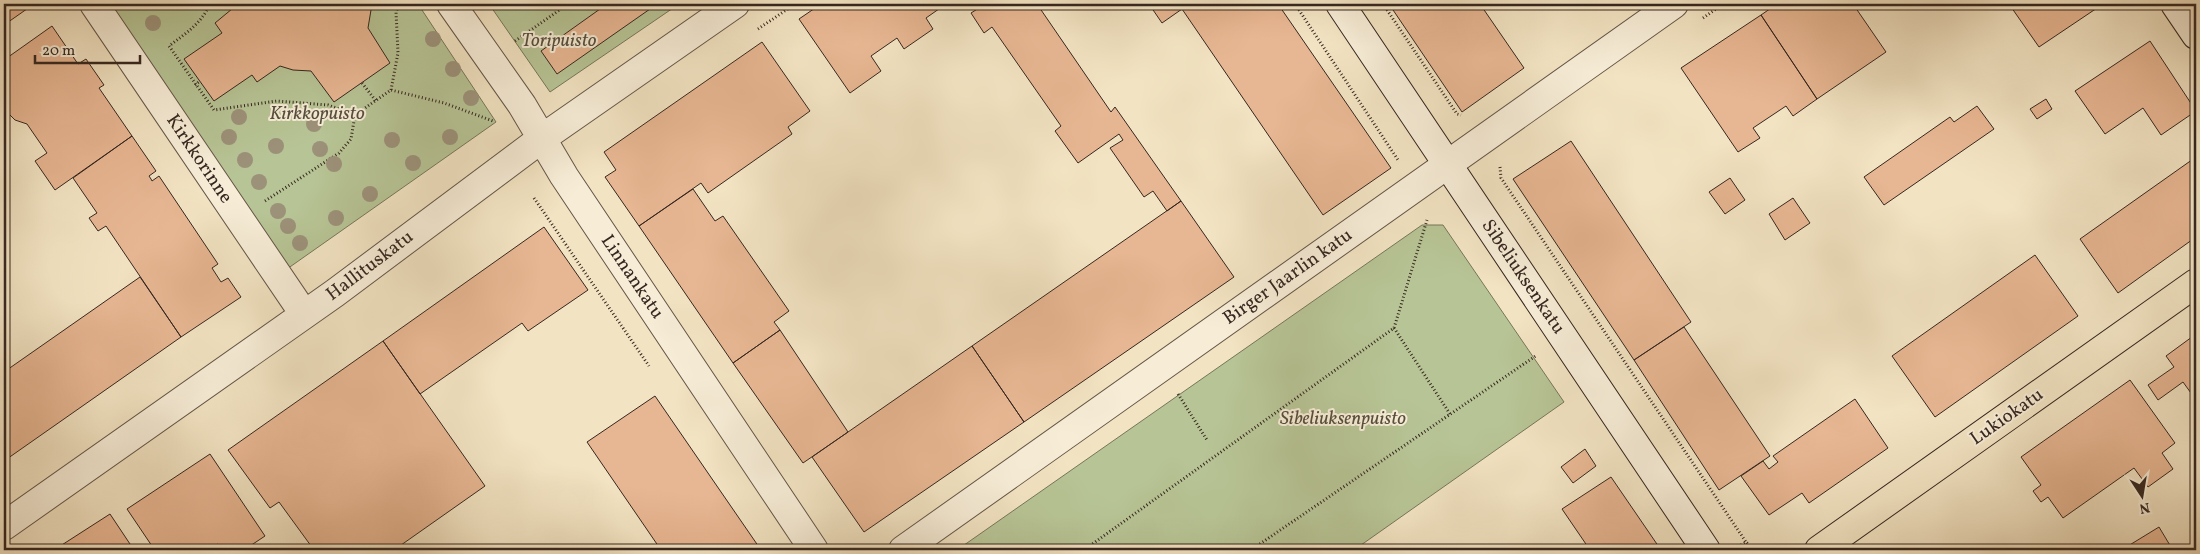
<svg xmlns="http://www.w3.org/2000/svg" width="2200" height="554" font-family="Vollkorn,serif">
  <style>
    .green { fill: #b7c495; stroke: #76765a }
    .building { fill: #e7b692; stroke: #362720 }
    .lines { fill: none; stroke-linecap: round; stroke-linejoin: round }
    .street-casing { stroke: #655648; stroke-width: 30 }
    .secondary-casing { stroke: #362720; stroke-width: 30 }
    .primary-casing { stroke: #362720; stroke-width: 30 }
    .path { stroke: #362720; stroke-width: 3; stroke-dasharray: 1 2.5; stroke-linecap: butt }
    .street { stroke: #f7edd7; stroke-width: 28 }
    .secondary { stroke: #f7edd7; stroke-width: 28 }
    .primary { stroke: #f2e3c2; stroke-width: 28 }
    .tree { fill: #9c9179 }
    .labels { text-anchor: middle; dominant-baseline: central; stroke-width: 4; stroke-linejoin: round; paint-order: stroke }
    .park-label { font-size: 19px; font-style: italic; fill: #564e3d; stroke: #f7edd7 }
    .street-label { font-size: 19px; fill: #362720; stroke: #f7edd7 }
  </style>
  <rect width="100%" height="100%" fill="#f2e3c2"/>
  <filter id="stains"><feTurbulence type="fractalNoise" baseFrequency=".004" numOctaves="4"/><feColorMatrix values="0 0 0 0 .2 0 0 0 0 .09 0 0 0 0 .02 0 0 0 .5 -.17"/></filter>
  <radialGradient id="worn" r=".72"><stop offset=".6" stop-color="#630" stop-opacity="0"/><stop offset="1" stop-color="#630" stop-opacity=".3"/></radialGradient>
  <!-- green -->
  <path class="green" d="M110 4H418L496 122 287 269Z
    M489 4H679L550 92Z
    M1422 225H1443L1564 402 1354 550H957Z"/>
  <!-- building -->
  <path class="building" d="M4 4H34L4 25Z
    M238 4H372L368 28 390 63 334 102 311 71 293 70 280 66 257 82 252 75 214 101 184 59 222 33 215 23Z
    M607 4H646L650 9 557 74 541 51Z
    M821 4H946L926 18 933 29 904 49 897 38 871 56 881 71 850 93 799 19Z
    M976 4H1037L1111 112 1115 107 1181 201 1167 211 1153 191 1144 197 1110 148 1123 140 1119 134 1078 163 1055 131 1061 126 992 27 984 33 971 13 979 8Z
    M1149 4H1278L1391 168 1323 215 1182 9 1162 23Z
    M1389 4H1480L1524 68 1462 112Z
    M1777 4H1853L1886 52 1817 99 1761 15Z
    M2009 4H2103L2039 47Z
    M1761 15 1817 99 1793 116 1786 106 1753 128 1760 138 1738 152 1681 68Z
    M52 26 78 64 86 59 104 85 99 88 132 136 55 190 35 161 47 153 27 124 15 120 6 111 5 103 7 95 4 90V78L6 77 4 73V60Z
    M2150 41 2196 111 2161 135 2143 108 2105 134 2075 91Z
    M762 42 810 111 788 127 792 134 708 193 701 183 639 226 605 177 616 170 604 152Z
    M2046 99 2052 109 2037 119 2030 109Z
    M1977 106 1994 129 1884 205 1864 177 1950 117 1954 122Z
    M132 136 156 171 149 176 151 179 152 181 159 176 218 264 212 268 221 282 228 278 241 297 181 337 106 226 98 231 89 218 97 213 73 178Z
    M1571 141 1691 322 1634 360 1513 179Z
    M2196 157V237L2118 293 2080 239Z
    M1730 178 1745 200 1725 214 1709 192Z
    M693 189 715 221 723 216 789 311 774 322 780 330 733 363 639 226Z
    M1793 198 1810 223 1785 240 1769 214Z
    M1181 201 1234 277 1024 422 972 346Z
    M544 227 588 290 528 331 522 323 420 394 383 341Z
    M2035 255 2078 316 1935 417 1892 356Z
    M140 277 181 337 4 461V372Z
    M1684 327 1770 456 1719 490 1634 360Z
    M780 330 848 432 803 463 733 363Z
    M2196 334V400L2183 382 2158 400 2148 385 2174 367 2166 356Z
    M383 341 485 486 394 550H314L279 502 270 508 228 450Z
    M972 346 1024 422 864 532 812 457Z
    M2130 380 2175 443 2162 453 2173 469 2148 487 2134 468 2063 518 2048 497 2041 502 2033 491 2041 485 2021 457Z
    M655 396 761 550H661L587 442Z
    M1855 399 1888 448 1809 503 1802 493 1769 515 1741 476 1763 461 1769 469 1778 462 1773 456Z
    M1585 449 1596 466 1573 483 1561 467Z
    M210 454 265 536 244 550H222L218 544 208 550H152L154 549 127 509Z
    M1611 477 1661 550H1590L1562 509Z
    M110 514 134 550H54Z
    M2159 527 2171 547 2166 550H2130L2128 546Z"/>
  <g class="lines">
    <!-- street casing -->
    <g class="street-casing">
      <path id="street" d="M94 4 304 314
        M451 4 522 105 564 176 814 550
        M4 526 335 293 541 139 735 4
        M903 550 1674 4"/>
    </g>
    <!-- secondary casing -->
    <g class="secondary-casing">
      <path id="secondary" d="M1340 4 1706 550
        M2175 4 2196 35"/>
    </g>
    <!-- primary casing -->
    <g class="primary-casing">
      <path id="primary" d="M1819 550 2196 283"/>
    </g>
    <!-- path -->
    <path class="path" d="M210 4C201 24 186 33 169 46L214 110 277 101 328 105 355 115
      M1295 4 1398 160
      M1383 4 1457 114 1461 115
      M1703 18 1723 4
      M758 29 795 4
      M515 41 568 4
      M362 83 376 101
      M195 85 200 81
      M391 90 398 53 396 12 399 4
      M1500 167 1501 178 1746 542
      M534 198 649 366
      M265 201 339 153 351 139 355 115 391 90 444 103 493 121
      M1394 328 1450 414
      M1178 394 1207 440
      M1738 547 1746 542 1755 550
      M1084 550 1394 328 1427 220
      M1251 550 1537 355"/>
    <!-- street -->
    <use href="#street" class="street"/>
    <!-- secondary -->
    <use href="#secondary" class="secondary"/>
    <!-- primary -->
    <use href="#primary" class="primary"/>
  </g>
  <!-- trees -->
  <g class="tree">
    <circle cx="153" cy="23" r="8"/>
    <circle cx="433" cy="39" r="8"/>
    <circle cx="453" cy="69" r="8"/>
    <circle cx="471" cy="98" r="8"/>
    <circle cx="239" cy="117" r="8"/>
    <circle cx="314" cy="124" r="8"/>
    <circle cx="229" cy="137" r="8"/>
    <circle cx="450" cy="137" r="8"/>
    <circle cx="392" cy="140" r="8"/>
    <circle cx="276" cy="146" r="8"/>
    <circle cx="320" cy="149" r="8"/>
    <circle cx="245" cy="160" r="8"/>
    <circle cx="413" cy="163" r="8"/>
    <circle cx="334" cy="164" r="8"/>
    <circle cx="259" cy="182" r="8"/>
    <circle cx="370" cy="194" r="8"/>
    <circle cx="278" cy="211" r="8"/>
    <circle cx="336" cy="218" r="8"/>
    <circle cx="288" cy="226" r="8"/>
    <circle cx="300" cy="243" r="8"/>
  </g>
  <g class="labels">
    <!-- park labels -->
    <g class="park-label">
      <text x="559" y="41">Toripuisto</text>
      <text x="317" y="114">Kirkkopuisto</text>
      <text x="1343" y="419">Sibeliuksenpuisto</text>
    </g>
    <!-- street labels -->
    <g class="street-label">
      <text transform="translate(199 159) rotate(56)">Kirkkorinne</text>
      <text transform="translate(370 266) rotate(-37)">Hallituskatu</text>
      <text transform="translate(632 277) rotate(56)">Linnankatu</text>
      <text transform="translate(1288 277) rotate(-35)">Birger Jaarlin katu</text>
      <text transform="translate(1523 277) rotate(56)">Sibeliuksenkatu</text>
      <text transform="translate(2007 417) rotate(-35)">Lukiokatu</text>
    </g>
  </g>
  <!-- margin -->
  <rect width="2200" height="554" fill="none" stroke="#f2e3c2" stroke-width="20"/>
  <rect x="5" y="5" width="2190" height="544" fill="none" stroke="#362720" stroke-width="2.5"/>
  <rect x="10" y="10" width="2180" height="534" fill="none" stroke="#362720"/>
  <!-- north arrow -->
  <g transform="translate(2142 496) rotate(168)" stroke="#f7edd7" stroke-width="4" paint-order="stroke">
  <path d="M0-4L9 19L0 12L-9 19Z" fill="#362720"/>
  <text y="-8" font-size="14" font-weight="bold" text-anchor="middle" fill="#362720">N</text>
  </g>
  <!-- scale -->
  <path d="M35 55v8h105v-8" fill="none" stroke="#362720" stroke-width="2.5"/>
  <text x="42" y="55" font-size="15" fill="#362720" stroke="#f7edd7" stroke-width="4" paint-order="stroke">20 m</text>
  <rect width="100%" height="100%" filter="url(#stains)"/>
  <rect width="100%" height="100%" fill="url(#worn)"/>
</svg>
